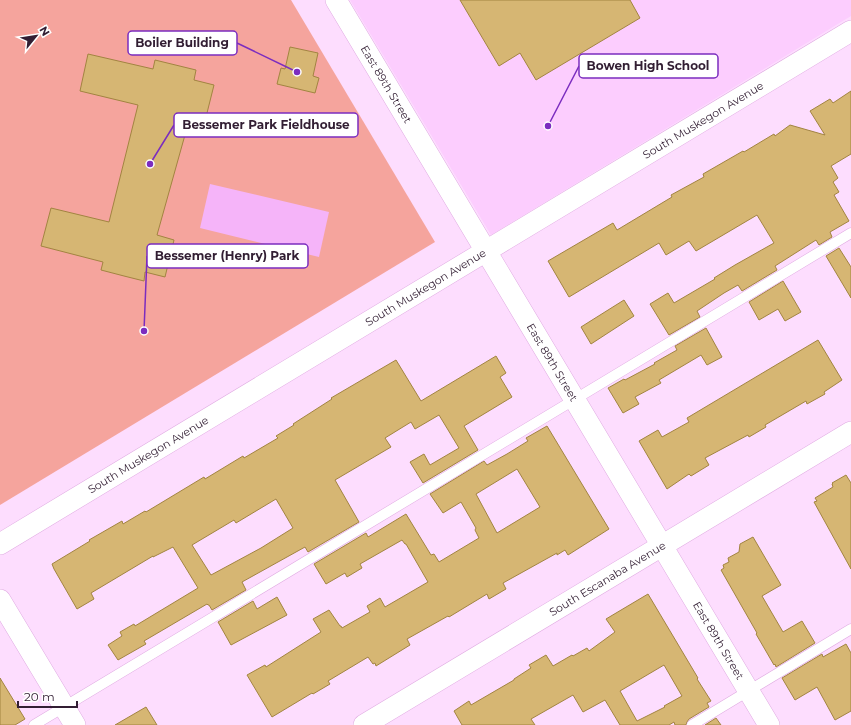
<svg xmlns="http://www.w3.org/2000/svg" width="851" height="725" font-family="Montserrat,sans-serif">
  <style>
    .built { fill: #fccdfe }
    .green { fill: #f5a49d }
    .water { fill: #f5b4f9 }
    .building { fill: #d6b673; stroke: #a28441; fill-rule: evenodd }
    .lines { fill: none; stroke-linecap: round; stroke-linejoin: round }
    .service-casing { stroke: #e0ace2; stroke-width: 11 }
    .minor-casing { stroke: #e0ace2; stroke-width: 22 }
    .service { stroke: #fff; stroke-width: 10 }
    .minor { stroke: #fff; stroke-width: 21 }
    .labels { text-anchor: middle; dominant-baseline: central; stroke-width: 3; stroke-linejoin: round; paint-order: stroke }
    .street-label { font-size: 11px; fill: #321e33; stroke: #fff }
    .leader { fill: none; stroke: #7b2cbf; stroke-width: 1.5 }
    .callout-dot { fill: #7b2cbf; stroke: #fff; stroke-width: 1.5 }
    .callout { fill: #fff; stroke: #7b2cbf; stroke-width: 1.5 }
    .callout-label { font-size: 12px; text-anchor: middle; font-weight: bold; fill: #321e33 }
  </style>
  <rect width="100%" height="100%" fill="#fdddfe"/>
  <!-- built -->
  <path class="built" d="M350 0H851V16L491 235Z"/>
  <!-- green -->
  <path class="green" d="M0 0H291L435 242 0 505Z"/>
  <!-- water -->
  <path class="water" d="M210 184 329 212 319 257 200 228Z"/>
  <!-- building -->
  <path class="building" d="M460 0H630L640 18 536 80 520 53 499 66Z
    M290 47 318 53 313 76 319 78 315 93 277 84 281 68 285 69Z
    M88 54 153 69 155 60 196 70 194 80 214 85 205 121 190 117 157 235 174 240 165 277 145 272 144 281 124 276 101 270 103 262 41 246 51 208 109 222 138 105 80 91Z
    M851 91V154L831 166 838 178 833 182 839 192 834 195 849 221 830 232 832 237 819 245 816 240 775 266 777 270 742 291 738 285 724 293 697 311 700 317 669 335 650 304 668 293 674 303 715 279 714 278 735 265 774 243 757 215 696 251 689 241 666 255 659 243 569 297 548 261 613 223 617 230 672 197 671 195 704 177 703 174 743 151 744 152 774 134 775 136 790 125 825 135 810 111 830 99 833 103Z
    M839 248 851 267V298L826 256Z
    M783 281 801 312 785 321 778 309 759 320 749 302Z
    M624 300 634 316 591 344 581 327Z
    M706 328 722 357 707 365 701 355 659 380 661 383 635 397 639 404 623 413 608 388 624 379 625 380 655 364 654 363 677 350 675 346Z
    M818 340 842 380 824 392 825 394 807 404 806 401 765 425 766 427 749 437 748 435 705 458 709 465 691 476 689 474 667 489 639 441 658 430 662 437 689 422 687 418Z
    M496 356 506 373 500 377 512 397 464 426 478 450 423 483 410 462 424 454 430 465 459 448 439 415 415 429 411 422 385 438 391 447 335 480 359 522 308 552 305 547 242 582 246 590 212 610 209 605H208L207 604 144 641 146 644 118 660 108 645 122 636 120 632 134 624 135 626 198 588 173 547 153 557V556L91 593 94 599 77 609 54 569 52 564 90 541 89 540 122 521 123 524 145 511 146 512 204 477 205 479 243 456 244 458 278 438 276 436 294 425 293 424 332 399 331 398 396 360 421 401ZM276 499 293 528 261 548 211 575 192 545 234 520 236 523Z
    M547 426 609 529 568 555 565 550 557 555V553L503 583 506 589 489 599 487 594 449 617 448 616 407 639 410 645 376 666 375 663 373 664 368 657 328 681 330 684 313 694 312 693 272 717 247 675 265 665 266 667 321 632 313 619 329 610 340 626H341L342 628 370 612 367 606 380 598 385 607 428 582 406 544H405L402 540 360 564 362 568 347 577 345 573 326 584 314 564 366 533 368 537 406 514 431 555 434 554 439 562 479 538 475 530 476 528 461 502 443 513 430 494 484 461 487 465 507 454 528 441 526 438ZM517 469 540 507 497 533 476 494Z
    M846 475 851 483V569L814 502 817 501 815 498 833 487 832 484H833L832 483Z
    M753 537 781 585 762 596 783 632 802 621 815 643 776 667 775 664 774 665 756 634 757 633 721 570 724 568 723 565 729 562 728 558 739 552 740 544Z
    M648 594 698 678 697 679 711 701 707 703 709 707 689 719 687 722 686 725H675L674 722 669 725H620L605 700 583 712 573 695 531 719 535 725H462L454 711 469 701 471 705 514 680V679L531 668 529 665 546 655 553 666 572 655 573 656 587 648 589 651 615 632 606 619ZM664 665 682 696 664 706 665 707 637 721 620 691Z
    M277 597 287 615 231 645 218 622 253 601 257 609Z
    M846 644 851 653V711L835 720 817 687 795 700 782 678 822 654 823 657Z
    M0 678 25 719 15 725H0Z
    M146 707 157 725H115Z
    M716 718 721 725H705Z"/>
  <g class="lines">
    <!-- service casing -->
    <g class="service-casing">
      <path id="service" d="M34 725 851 233
        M692 725 851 629"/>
    </g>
    <!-- minor casing -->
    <g class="minor-casing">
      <g id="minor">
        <path id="s1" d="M336 0 769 725"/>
        <path id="s2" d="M0 544 851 31"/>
        <path d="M0 600 75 725"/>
        <path id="s3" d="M364 725 851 432"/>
      </g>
    </g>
    <!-- service -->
    <use href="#service" class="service"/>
    <!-- minor -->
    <use href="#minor" class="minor"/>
  </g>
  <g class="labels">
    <!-- street labels -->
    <g class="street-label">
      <text stroke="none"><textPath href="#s1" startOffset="98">East 89th Street</textPath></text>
      <text stroke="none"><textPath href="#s2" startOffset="821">South Muskegon Avenue</textPath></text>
      <text stroke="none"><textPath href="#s2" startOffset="497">South Muskegon Avenue</textPath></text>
      <text stroke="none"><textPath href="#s1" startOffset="422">East 89th Street</textPath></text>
      <text stroke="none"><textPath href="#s2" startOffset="173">South Muskegon Avenue</textPath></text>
      <text stroke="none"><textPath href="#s3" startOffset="284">South Escanaba Avenue</textPath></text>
      <text stroke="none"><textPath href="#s1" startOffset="746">East 89th Street</textPath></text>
    </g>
  </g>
  <!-- callouts -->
  <path class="leader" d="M297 72L237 43M548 126L579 66M150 164L174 125M144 331L147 256"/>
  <g class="callout-dot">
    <circle cx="297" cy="72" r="4"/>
    <circle cx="548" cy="126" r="4"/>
    <circle cx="150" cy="164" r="4"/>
    <circle cx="144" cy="331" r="4"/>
  </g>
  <g class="callout">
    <rect x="128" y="31" width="109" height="24" rx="4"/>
    <rect x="579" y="54" width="139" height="24" rx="4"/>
    <rect x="174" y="113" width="184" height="24" rx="4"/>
    <rect x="147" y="244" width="161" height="24" rx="4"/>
  </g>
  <g class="callout-label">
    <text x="182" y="47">Boiler Building</text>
    <text x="648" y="70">Bowen High School</text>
    <text x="266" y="129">Bessemer Park Fieldhouse</text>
    <text x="227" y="260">Bessemer (Henry) Park</text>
  </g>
  <!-- north arrow -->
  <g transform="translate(36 36) rotate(60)" stroke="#ffffff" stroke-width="3" paint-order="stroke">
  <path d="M0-3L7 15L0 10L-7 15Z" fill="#321e33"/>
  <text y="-6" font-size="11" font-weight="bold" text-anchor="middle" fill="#321e33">N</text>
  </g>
  <!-- scale -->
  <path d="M18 701v6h59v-6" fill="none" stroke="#321e33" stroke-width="2"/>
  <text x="24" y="701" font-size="12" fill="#321e33" stroke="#ffffff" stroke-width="3" paint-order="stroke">20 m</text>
</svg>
